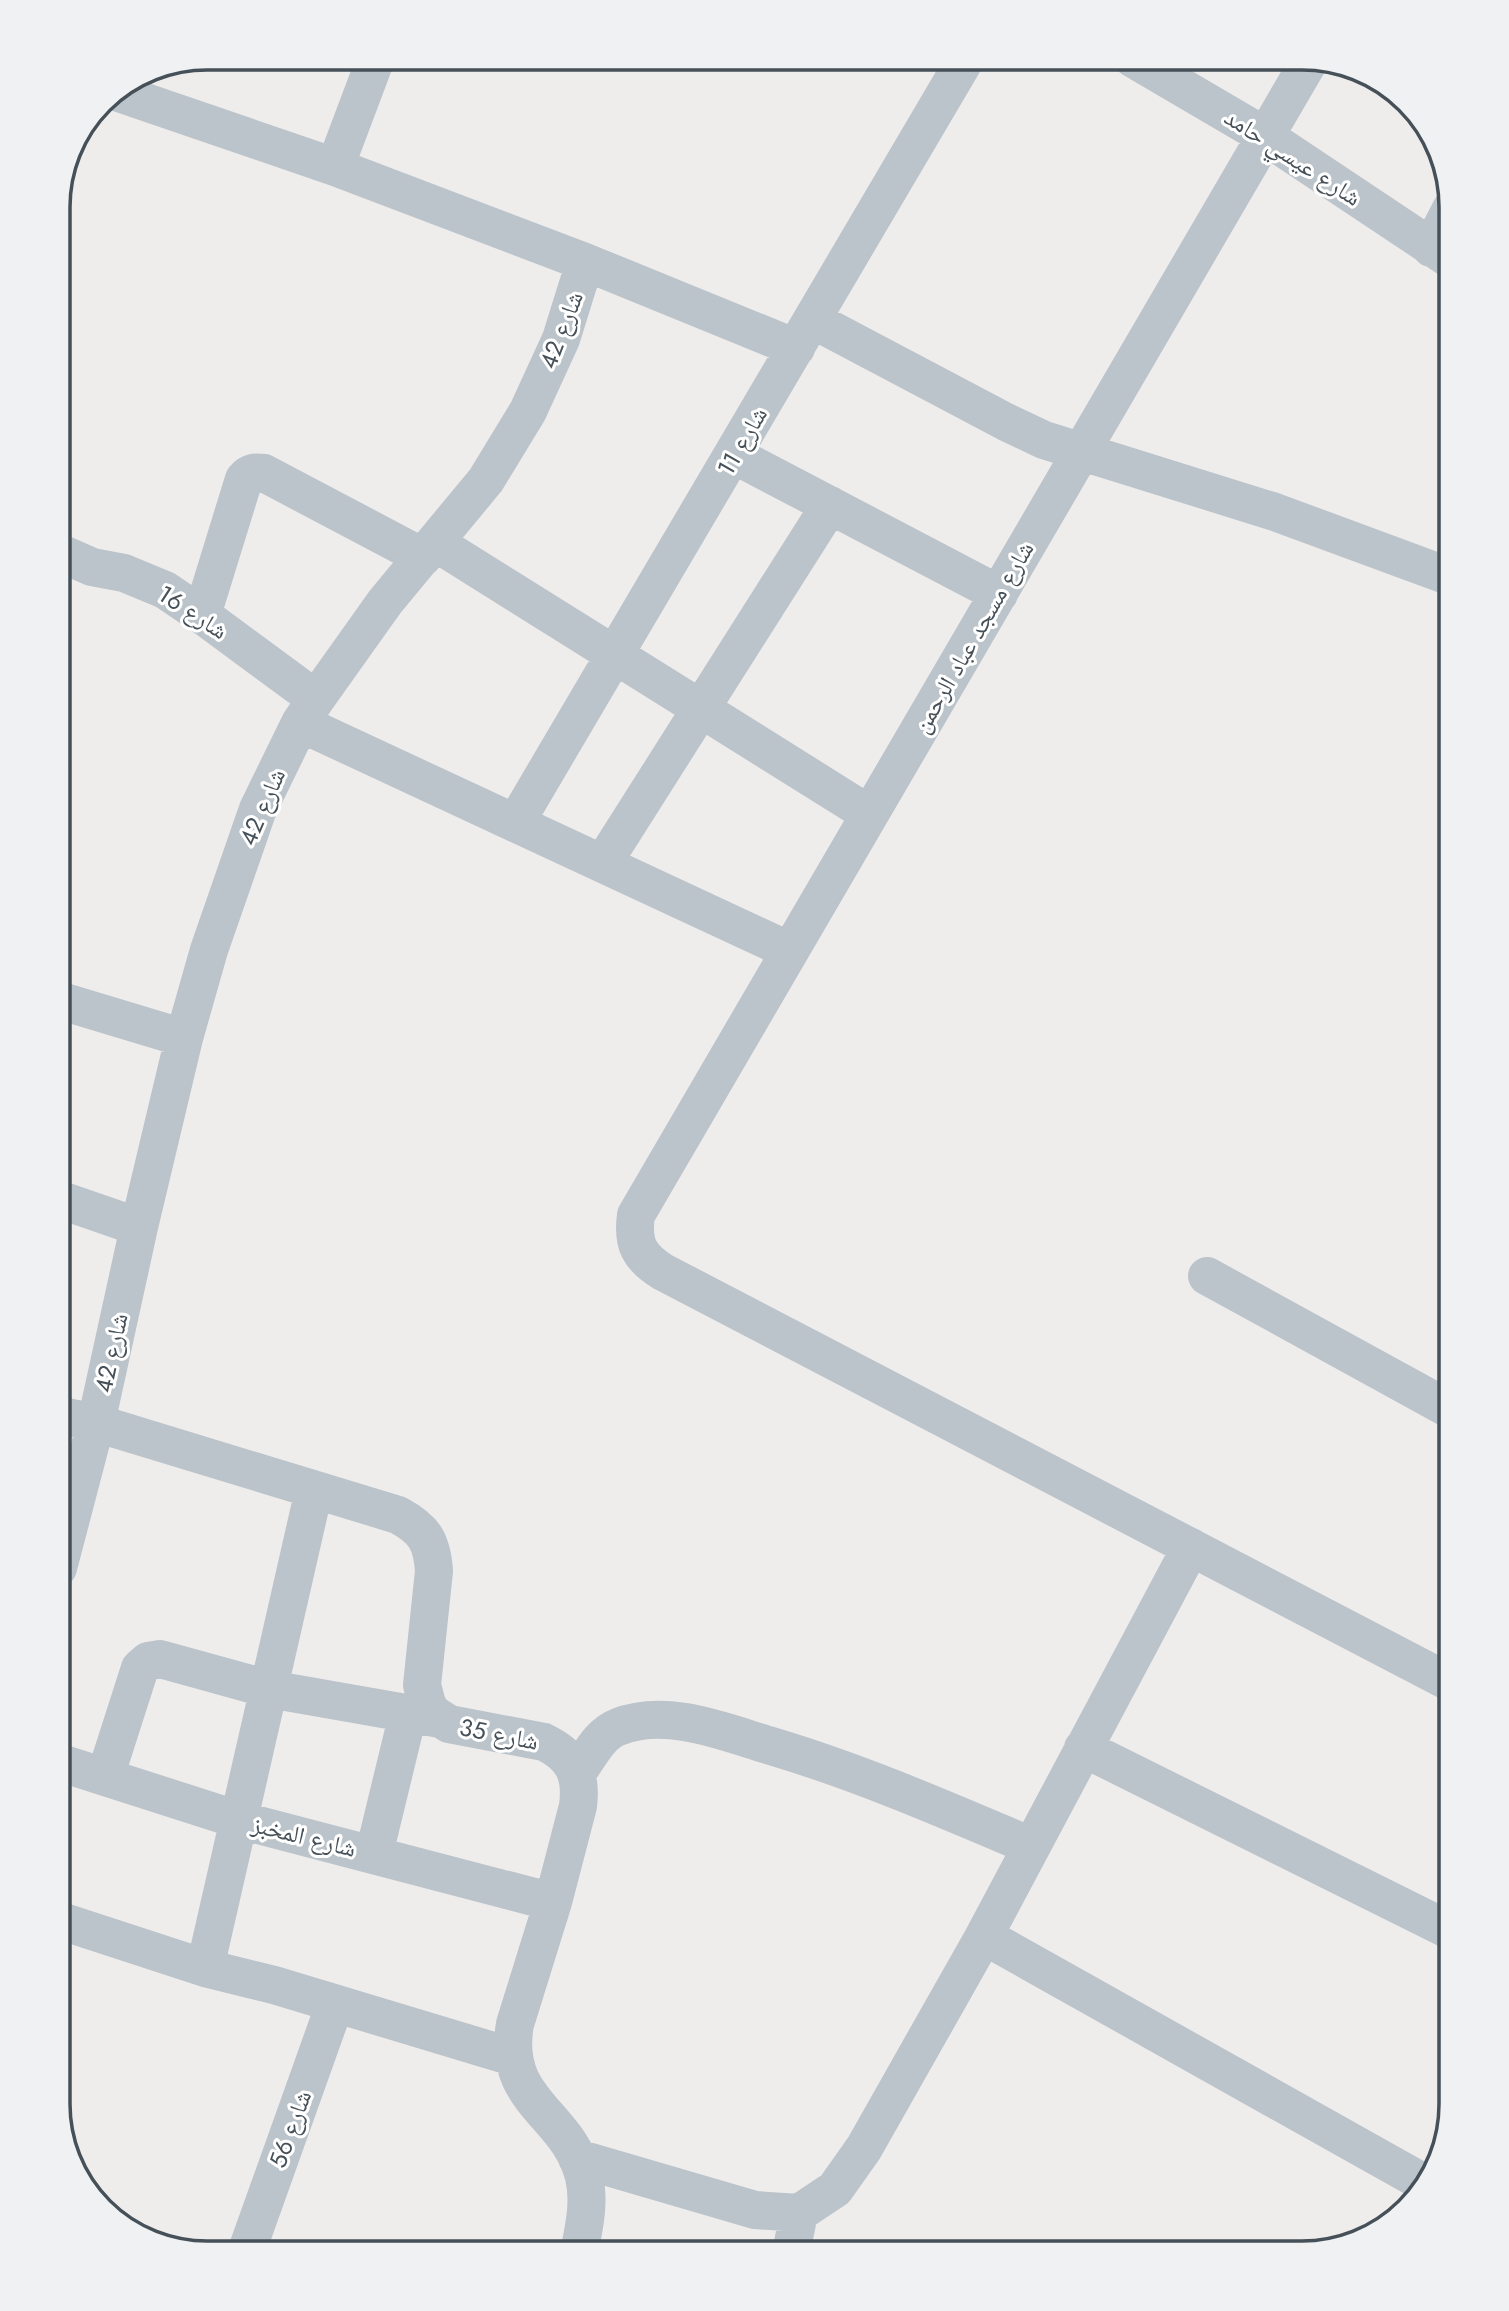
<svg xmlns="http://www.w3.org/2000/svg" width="1509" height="2311" font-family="Jost,'Noto Naskh Arabic',sans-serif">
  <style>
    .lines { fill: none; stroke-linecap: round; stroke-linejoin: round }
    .minor { stroke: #bbc4ca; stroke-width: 38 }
    .labels { text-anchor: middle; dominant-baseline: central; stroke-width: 6; stroke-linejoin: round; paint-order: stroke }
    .street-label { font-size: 24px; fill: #465058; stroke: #fff }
    .rim { fill: none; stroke: #465058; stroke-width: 3.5 }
  </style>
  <rect width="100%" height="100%" fill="#efecec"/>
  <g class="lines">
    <!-- minor -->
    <path class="minor" d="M1132 58 1265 136 1451 260
      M1311 58 636 1215C632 1244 639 1257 663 1272L1451 1683
      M116 92 335 167 585 262 796 348
      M335 167 376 58
      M1431 248 1451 209
      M813 320 1006 422 1044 440 1275 512 1451 577
      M734 455 999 594
      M436 543 869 814
      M58 552 92 567 124 573 165 590 202 615 316 699
      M202 615 244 479C250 472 255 472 264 473L423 557
      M300 723 790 951
      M516 822 966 58
      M603 863 830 505
      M58 1000 184 1038
      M58 1199 139 1227
      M1207 1276 1451 1410
      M58 1415 96 1423 398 1515C424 1529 432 1541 434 1571L422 1685 427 1704 432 1713 449 1724 544 1742C573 1756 582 1774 578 1806L553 1902 515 2024C501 2103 569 2113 584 2177 590 2202 584 2228 579 2253
      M58 1568 96 1423 139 1227 184 1038 209 950 258 809 300 723 316 699 385 602 486 480 528 411 561 339 585 262
      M1083 1748 1451 1931
      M58 1762 239 1820 553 1902
      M577 1773C589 1757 599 1734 618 1727 666 1708 722 1731 768 1745 859 1772 944 1809 1031 1846
      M105 1777 140 1668 148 1661 160 1659 269 1689 440 1719
      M374 1854 408 1714
      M58 1920 205 1968 274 1985 513 2057
      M984 1936 1426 2184
      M205 1968 314 1490
      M577 2158 755 2210 799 2213 835 2189 864 2148 984 1936 1191 1547
      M246 2253 335 2004
      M791 2253 799 2213"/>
  </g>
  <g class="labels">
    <!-- street labels -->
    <g class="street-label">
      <text transform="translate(1293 157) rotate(33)">شارع عيسي حامد</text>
      <text transform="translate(561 330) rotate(-69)">شارع 42</text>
      <text transform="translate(742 441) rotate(-60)">شارع 11</text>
      <text transform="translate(193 612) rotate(33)">شارع 16</text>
      <text transform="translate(973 637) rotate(-60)">شارع مسجد عباد الرحمن</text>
      <text transform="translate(262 807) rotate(-67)">شارع 42</text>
      <text transform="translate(111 1353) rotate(-78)">شارع 42</text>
      <text transform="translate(499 1734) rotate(11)">شارع 35</text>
      <text transform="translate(304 1836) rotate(14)">شارع المخبز</text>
      <text transform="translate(290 2129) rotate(-70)">شارع 56</text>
    </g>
  </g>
  <!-- crop -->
  <path d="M0 0H1509V2311H0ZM207 70H1302A137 137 0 0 1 1439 207V2104A137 137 0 0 1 1302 2241H207A137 137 0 0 1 70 2104V207A137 137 0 0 1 207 70Z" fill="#f0f1f2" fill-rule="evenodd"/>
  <path class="rim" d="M207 70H1302A137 137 0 0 1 1439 207V2104A137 137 0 0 1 1302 2241H207A137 137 0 0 1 70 2104V207A137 137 0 0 1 207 70Z"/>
</svg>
